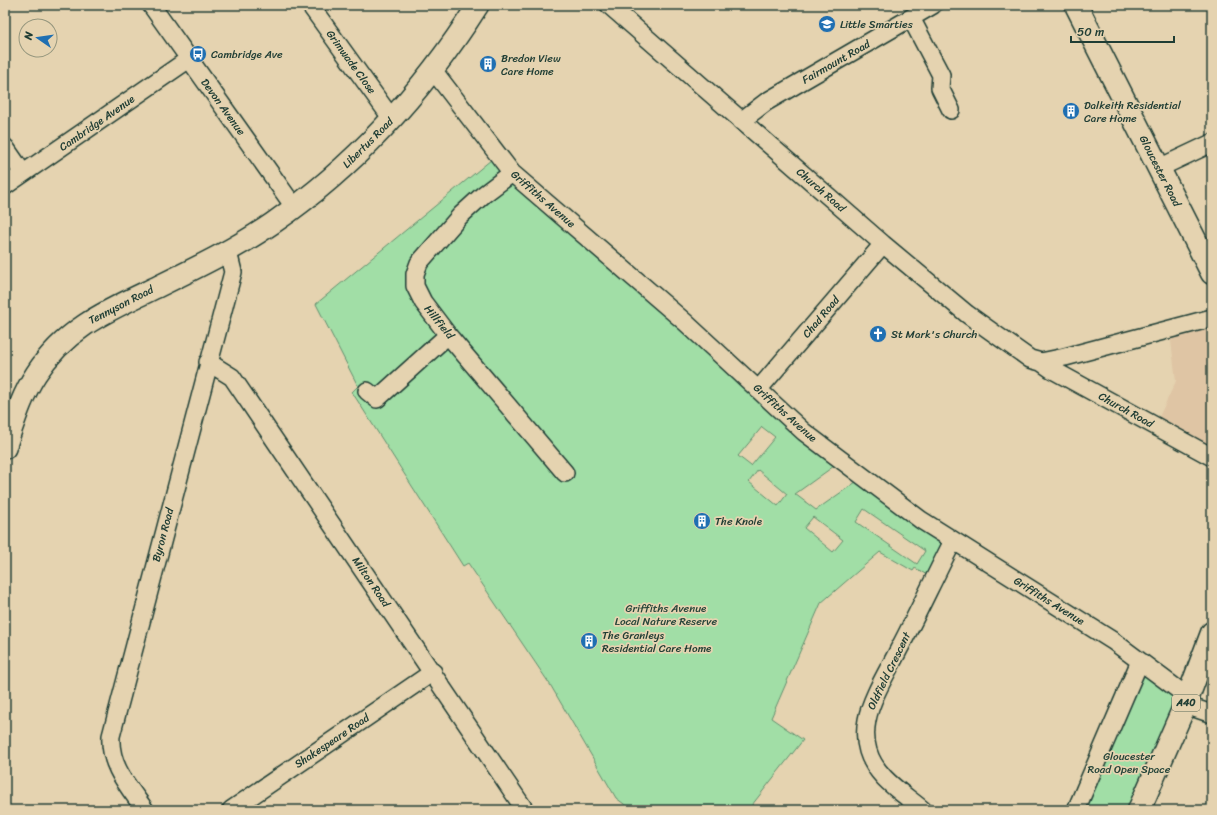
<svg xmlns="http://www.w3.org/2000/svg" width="1217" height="815" font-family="Sriracha,sans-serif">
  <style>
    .built { fill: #dfc5a4 }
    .green { fill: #a1dea6; stroke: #608e6d; fill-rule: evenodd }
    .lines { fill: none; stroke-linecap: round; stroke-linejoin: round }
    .minor-casing { stroke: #1f3d34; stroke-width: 20 }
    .tertiary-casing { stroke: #1f3d34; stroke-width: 24 }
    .secondary-casing { stroke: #1f3d34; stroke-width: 25 }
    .trunk-casing { stroke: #1f3d34; stroke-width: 25 }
    .minor { stroke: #e5d3b0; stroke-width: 17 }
    .tertiary { stroke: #e5d3b0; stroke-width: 21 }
    .secondary { stroke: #e5d3b0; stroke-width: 22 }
    .trunk { stroke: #e5d3b0; stroke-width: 22 }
    .labels { text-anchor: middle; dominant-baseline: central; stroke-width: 3.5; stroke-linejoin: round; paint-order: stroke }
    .shield { fill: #e5d3b0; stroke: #5a6a59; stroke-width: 1 }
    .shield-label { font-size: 10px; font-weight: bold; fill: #1f3d34 }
    .poi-label { font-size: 11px; fill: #1f3d34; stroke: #e5d3b0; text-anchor: start }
    .street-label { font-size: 11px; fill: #1f3d34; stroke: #e5d3b0 }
    .park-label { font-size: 11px; fill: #26453a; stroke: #e5d3b0 }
  </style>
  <rect width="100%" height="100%" fill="#e5d3b0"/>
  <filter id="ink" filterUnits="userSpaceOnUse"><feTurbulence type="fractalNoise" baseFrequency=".025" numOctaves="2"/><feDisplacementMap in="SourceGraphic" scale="8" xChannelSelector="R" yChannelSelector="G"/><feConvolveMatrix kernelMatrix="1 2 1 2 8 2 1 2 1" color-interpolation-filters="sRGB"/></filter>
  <g filter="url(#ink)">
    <!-- built -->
    <path class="built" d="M1212 324V447L1158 419 1176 381 1170 333Z"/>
    <!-- green -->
    <path class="green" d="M497 155 841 461 795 494 816 510 863 477 953 541 934 579 915 568 913 571 880 552 821 603 771 718 803 740 748 810H632L616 798 551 686 468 563 463 566 352 392 358 386 316 304ZM762 427 775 437 751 466 738 456ZM758 470 787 494 778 506 749 482ZM864 509 925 551 917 564 856 522ZM813 517 843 540 833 552 804 528Z
      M1140 661 1188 697 1139 810H1076Z"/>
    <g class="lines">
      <!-- minor casing -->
      <g class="minor-casing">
        <path id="minor" d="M151 5 295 208
          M310 5 392 119
          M609 5 883 244 967 314 1030 359 1041 362 1065 357 1212 318
          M911 18 941 75 940 88 951 110
          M433 70 512 173 685 322 804 432 921 520 1113 641 1188 697
          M741 121 766 102 933 5
          M5 147 23 173
          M1159 168 1212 143
          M512 173 483 195 460 216 419 263 415 274V286L423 302 448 335 565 473
          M5 186 189 59
          M208 362 232 377 525 810
          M1041 362 1051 369 1212 457
          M758 390 883 244
          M367 391 377 399 448 335
          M1185 705 1212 714
          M145 810C129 787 109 766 111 736L233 272 228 252
          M231 810 433 672
          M923 810C903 793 876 778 868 751 865 741 865 730 867 720 871 698 888 671 898 651 917 615 934 578 953 541
          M1076 810 1140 661"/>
      </g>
      <!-- tertiary casing -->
      <g class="tertiary-casing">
        <path id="tertiary" d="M5 448C14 422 21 397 36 374 66 327 111 309 159 286 198 267 237 248 273 223 357 165 424 90 478 5"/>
      </g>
      <!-- secondary casing -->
      <g class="secondary-casing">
        <path id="secondary" d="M1076 5 1212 273"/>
      </g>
      <!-- trunk casing -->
      <g class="trunk-casing">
        <path id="trunk" d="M1139 810 1185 705 1212 633"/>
      </g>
      <!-- minor -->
      <use href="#minor" class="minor"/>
      <!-- tertiary -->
      <use href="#tertiary" class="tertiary"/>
      <!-- secondary -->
      <use href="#secondary" class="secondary"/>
      <!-- trunk -->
      <use href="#trunk" class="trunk"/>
    </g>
  </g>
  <!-- icons -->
  <defs>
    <g id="school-disc" transform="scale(0.9)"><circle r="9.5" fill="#1f6fb2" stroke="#e5d3b0"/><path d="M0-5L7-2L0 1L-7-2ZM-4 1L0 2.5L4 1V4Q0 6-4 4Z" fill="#fff"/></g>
    <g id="bus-disc" transform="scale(0.9)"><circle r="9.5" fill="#1f6fb2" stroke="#e5d3b0"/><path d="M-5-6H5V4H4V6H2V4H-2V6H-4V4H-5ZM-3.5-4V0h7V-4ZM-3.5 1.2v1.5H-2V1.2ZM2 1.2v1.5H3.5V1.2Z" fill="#fff"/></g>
    <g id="building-disc" transform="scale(0.9)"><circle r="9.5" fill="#1f6fb2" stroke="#e5d3b0"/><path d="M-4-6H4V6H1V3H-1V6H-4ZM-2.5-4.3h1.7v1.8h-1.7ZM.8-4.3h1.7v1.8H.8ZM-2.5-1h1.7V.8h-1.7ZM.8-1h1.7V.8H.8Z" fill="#fff"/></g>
    <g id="church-disc" transform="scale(0.9)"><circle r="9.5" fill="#1f6fb2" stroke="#e5d3b0"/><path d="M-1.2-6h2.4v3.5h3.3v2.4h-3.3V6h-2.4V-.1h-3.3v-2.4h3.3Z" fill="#fff"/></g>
  </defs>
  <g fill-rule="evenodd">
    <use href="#school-disc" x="827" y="24"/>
    <use href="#bus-disc" x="198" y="54"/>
    <use href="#building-disc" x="488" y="64"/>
    <use href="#building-disc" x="1071" y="111"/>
    <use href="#church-disc" x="878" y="334"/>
    <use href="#building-disc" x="702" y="521"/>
    <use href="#building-disc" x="589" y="641"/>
  </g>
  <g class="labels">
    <!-- shield labels -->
    <rect class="shield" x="1172" y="695" width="28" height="16" rx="3"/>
    <g class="shield-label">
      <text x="1186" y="703">A40</text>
    </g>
    <!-- poi labels -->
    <g class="poi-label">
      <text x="840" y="24">Little Smarties</text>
      <text x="211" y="54">Cambridge Ave</text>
      <text x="501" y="58">Bredon View<tspan x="501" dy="13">Care Home</tspan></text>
      <text x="1084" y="105">Dalkeith Residential<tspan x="1084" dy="13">Care Home</tspan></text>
      <text x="891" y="334">St Mark's Church</text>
      <text x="715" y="521">The Knole</text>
      <text x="602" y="635">The Granleys<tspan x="602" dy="13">Residential Care Home</tspan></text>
    </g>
    <!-- street labels -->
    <g class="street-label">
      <text transform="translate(351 62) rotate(54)">Grimwade Close</text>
      <text transform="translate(836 62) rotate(-30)">Fairmount Road</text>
      <text transform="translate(223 107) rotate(54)">Devon Avenue</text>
      <text transform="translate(97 123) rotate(-35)">Cambridge Avenue</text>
      <text transform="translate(368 143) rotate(-45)">Libertus Road</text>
      <text transform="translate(1160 171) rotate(63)">Gloucester Road</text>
      <text transform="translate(821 190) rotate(41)">Church Road</text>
      <text transform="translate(543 199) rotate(41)">Griffiths Avenue</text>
      <text transform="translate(121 305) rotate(-27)">Tennyson Road</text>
      <text transform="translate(821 317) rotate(-50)">Chad Road</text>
      <text transform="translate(439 322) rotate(51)">Hillfield</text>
      <text transform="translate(1126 410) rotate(29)">Church Road</text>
      <text transform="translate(785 413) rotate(42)">Griffiths Avenue</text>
      <text transform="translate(163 535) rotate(-75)">Byron Road</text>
      <text transform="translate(371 582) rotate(56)">Milton Road</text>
      <text transform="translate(1049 601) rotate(32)">Griffiths Avenue</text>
      <text transform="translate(889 671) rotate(-64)">Oldfield Crescent</text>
      <text transform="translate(332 741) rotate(-34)">Shakespeare Road</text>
    </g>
    <!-- park labels -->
    <g class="park-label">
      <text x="666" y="608">Griffiths Avenue<tspan x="666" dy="13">Local Nature Reserve</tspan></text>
      <text x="1129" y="756">Gloucester<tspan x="1129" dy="13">Road Open Space</tspan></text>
    </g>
  </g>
  <!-- margin -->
  <rect width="1217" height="815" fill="none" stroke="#e5d3b0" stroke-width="20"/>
  <rect x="10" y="10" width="1197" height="795" fill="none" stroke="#1f3d34" stroke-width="1.5" filter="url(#ink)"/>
  <!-- north arrow -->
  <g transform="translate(38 38) rotate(283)"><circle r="19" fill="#e5d3b0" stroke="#96977e"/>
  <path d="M0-3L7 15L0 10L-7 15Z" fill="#1f6fb2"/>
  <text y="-6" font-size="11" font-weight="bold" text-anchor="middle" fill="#1f3d34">N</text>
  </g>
  <!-- scale -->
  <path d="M1071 36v6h103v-6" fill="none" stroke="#1f3d34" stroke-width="2"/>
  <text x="1077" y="36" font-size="12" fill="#1f3d34" stroke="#e5d3b0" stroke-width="3" paint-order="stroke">50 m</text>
</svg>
